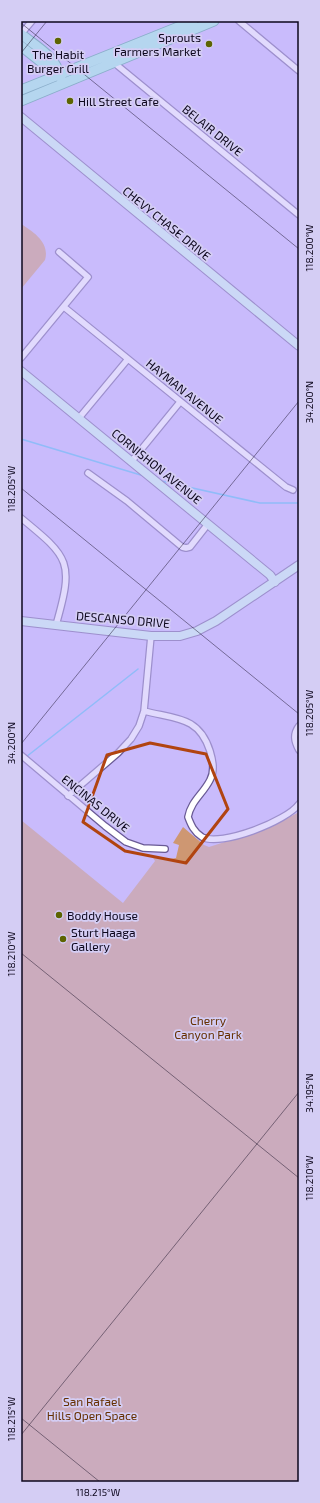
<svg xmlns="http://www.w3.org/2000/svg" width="320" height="1503" font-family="'Exo 2',sans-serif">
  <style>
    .green { fill: #ce9772 }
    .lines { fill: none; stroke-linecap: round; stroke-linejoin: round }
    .stream { stroke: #4cbcf5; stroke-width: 1.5 }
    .street-casing { stroke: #695a95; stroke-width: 8 }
    .secondary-casing { stroke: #695a95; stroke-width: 10 }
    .primary-casing { stroke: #409d8e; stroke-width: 11 }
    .street { stroke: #fff; stroke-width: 5.5 }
    .secondary { stroke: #cefaef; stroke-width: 8 }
    .primary { stroke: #9df5e0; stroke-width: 9 }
    .marked { fill: none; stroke: #b14410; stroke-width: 3; stroke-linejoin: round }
    .ticks { fill: none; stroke: #0d071d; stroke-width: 1; stroke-opacity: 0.45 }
    .poi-dot { fill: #5d6401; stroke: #d4cdf4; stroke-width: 1.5 }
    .labels { text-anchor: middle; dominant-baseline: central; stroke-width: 3.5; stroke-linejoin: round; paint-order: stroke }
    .poi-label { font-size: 12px; fill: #0d071d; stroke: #d4cdf4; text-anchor: start }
    .street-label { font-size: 12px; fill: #0d071d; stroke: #d4cdf4 }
    .park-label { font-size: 12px; fill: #663000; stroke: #d4cdf4 }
    .neatline { fill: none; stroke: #0d071d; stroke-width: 1.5 }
    .ticks-label { font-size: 10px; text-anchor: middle; fill: #0d071d }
  </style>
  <rect width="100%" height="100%" fill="#c9bbfc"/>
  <!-- green -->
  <path class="green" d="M21 224C34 232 50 243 45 260L21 289Z
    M299 812V1482H21V820L123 903 155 861 152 856 170 859 176 858 179 845 173 843 183 827 204 845 209 847 269 828Z"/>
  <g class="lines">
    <!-- stream -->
    <path class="stream" d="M21 439 144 476
      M161 481 260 503H299
      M26 757 138 669"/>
    <!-- street casing -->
    <g class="street-casing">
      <path id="street" d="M239 21 299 71
        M21 34 32 21
        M115 61 118 66 299 215
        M64 307 286 487 293 490
        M21 358 88 277 59 252
        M79 418 128 359
        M131 462 180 402
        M88 473 127 501 182 547 186 548 190 547 208 524
        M21 518C70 558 74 562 56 625
        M144 711C175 719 199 716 210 751 213 761 215 771 210 780 203 794 191 801 188 817 191 825 194 832 202 837 221 847 287 821 299 804
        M299 726C293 734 294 741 299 750
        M21 755 105 826 126 842 143 848 165 849
        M68 796 118 753 131 739 139 726 144 711 151 636"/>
    </g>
    <!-- secondary casing -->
    <g class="secondary-casing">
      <path id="secondary" d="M21 117 299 346
        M21 371 270 575 275 582
        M21 621 151 636H180L197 631 216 621 299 565"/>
    </g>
    <!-- primary casing -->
    <g class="primary-casing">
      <path id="primary" d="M21 34C34 45 57 57 59 75
        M21 46 61 78
        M21 90 193 21
        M21 101 214 21"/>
    </g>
    <!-- street -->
    <use href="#street" class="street"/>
    <!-- secondary -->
    <use href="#secondary" class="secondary"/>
    <!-- primary -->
    <use href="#primary" class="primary"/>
  </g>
  <!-- marked area -->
  <path d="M0 0H320V1503H0ZM150 743 206 754 228 809 186 863 125 851 83 822 107 755Z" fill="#c9bbfc" fill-opacity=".55" fill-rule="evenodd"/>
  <path class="marked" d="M150 743 206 754 228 809 186 863 125 851 83 822 107 755Z"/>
  <!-- ticks -->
  <path class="ticks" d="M21 23 299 249M21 53 47 21M21 488 299 714M21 744 299 401M21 953 299 1178M21 1418 100 1482M21 1435 299 1092"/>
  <!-- markers -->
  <g class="poi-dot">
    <circle cx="58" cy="41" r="4"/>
    <circle cx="209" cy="44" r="4"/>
    <circle cx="70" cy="101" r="4"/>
    <circle cx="59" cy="915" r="4"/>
    <circle cx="63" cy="939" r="4"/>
  </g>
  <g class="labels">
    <!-- poi labels -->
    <g class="poi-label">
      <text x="201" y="37" text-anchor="end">Sprouts<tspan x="201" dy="14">Farmers Market</tspan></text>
      <text x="58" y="54" text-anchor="middle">The Habit<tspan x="58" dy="14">Burger Grill</tspan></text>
      <text x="78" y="101">Hill Street Cafe</text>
      <text x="67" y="915">Boddy House</text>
      <text x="71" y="932">Sturt Haaga<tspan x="71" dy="14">Gallery</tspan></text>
    </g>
    <!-- street labels -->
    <g class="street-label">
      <text transform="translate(213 130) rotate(39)">BELAIR DRIVE</text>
      <text transform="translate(167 223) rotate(39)">CHEVY CHASE DRIVE</text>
      <text transform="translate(185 391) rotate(39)">HAYMAN AVENUE</text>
      <text transform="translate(157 466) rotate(39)">CORNISHON AVENUE</text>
      <text transform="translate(123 619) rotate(5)">DESCANSO DRIVE</text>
      <text transform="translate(96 803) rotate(39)">ENCINAS DRIVE</text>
    </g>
    <!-- park labels -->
    <g class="park-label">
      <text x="208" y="1020">Cherry<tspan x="208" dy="14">Canyon Park</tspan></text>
      <text x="92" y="1401">San Rafael<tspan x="92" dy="14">Hills Open Space</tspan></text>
    </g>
  </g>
  <!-- border -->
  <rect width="320" height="1503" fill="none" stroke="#d4cdf4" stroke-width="44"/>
  <rect x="22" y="22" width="276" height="1459" class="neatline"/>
  <g class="ticks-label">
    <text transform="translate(309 248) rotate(-90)" y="4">118.200°W</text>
    <text transform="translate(309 402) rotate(-90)" y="4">34.200°N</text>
    <text transform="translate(11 489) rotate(-90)" y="4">118.205°W</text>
    <text transform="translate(309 713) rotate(-90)" y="4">118.205°W</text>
    <text transform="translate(11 743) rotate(-90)" y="4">34.200°N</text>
    <text transform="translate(11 954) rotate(-90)" y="4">118.210°W</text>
    <text transform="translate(309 1093) rotate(-90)" y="4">34.195°N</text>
    <text transform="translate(309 1178) rotate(-90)" y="4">118.210°W</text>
    <text transform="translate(11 1419) rotate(-90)" y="4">118.215°W</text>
    <text x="98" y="1496">118.215°W</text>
  </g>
</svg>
